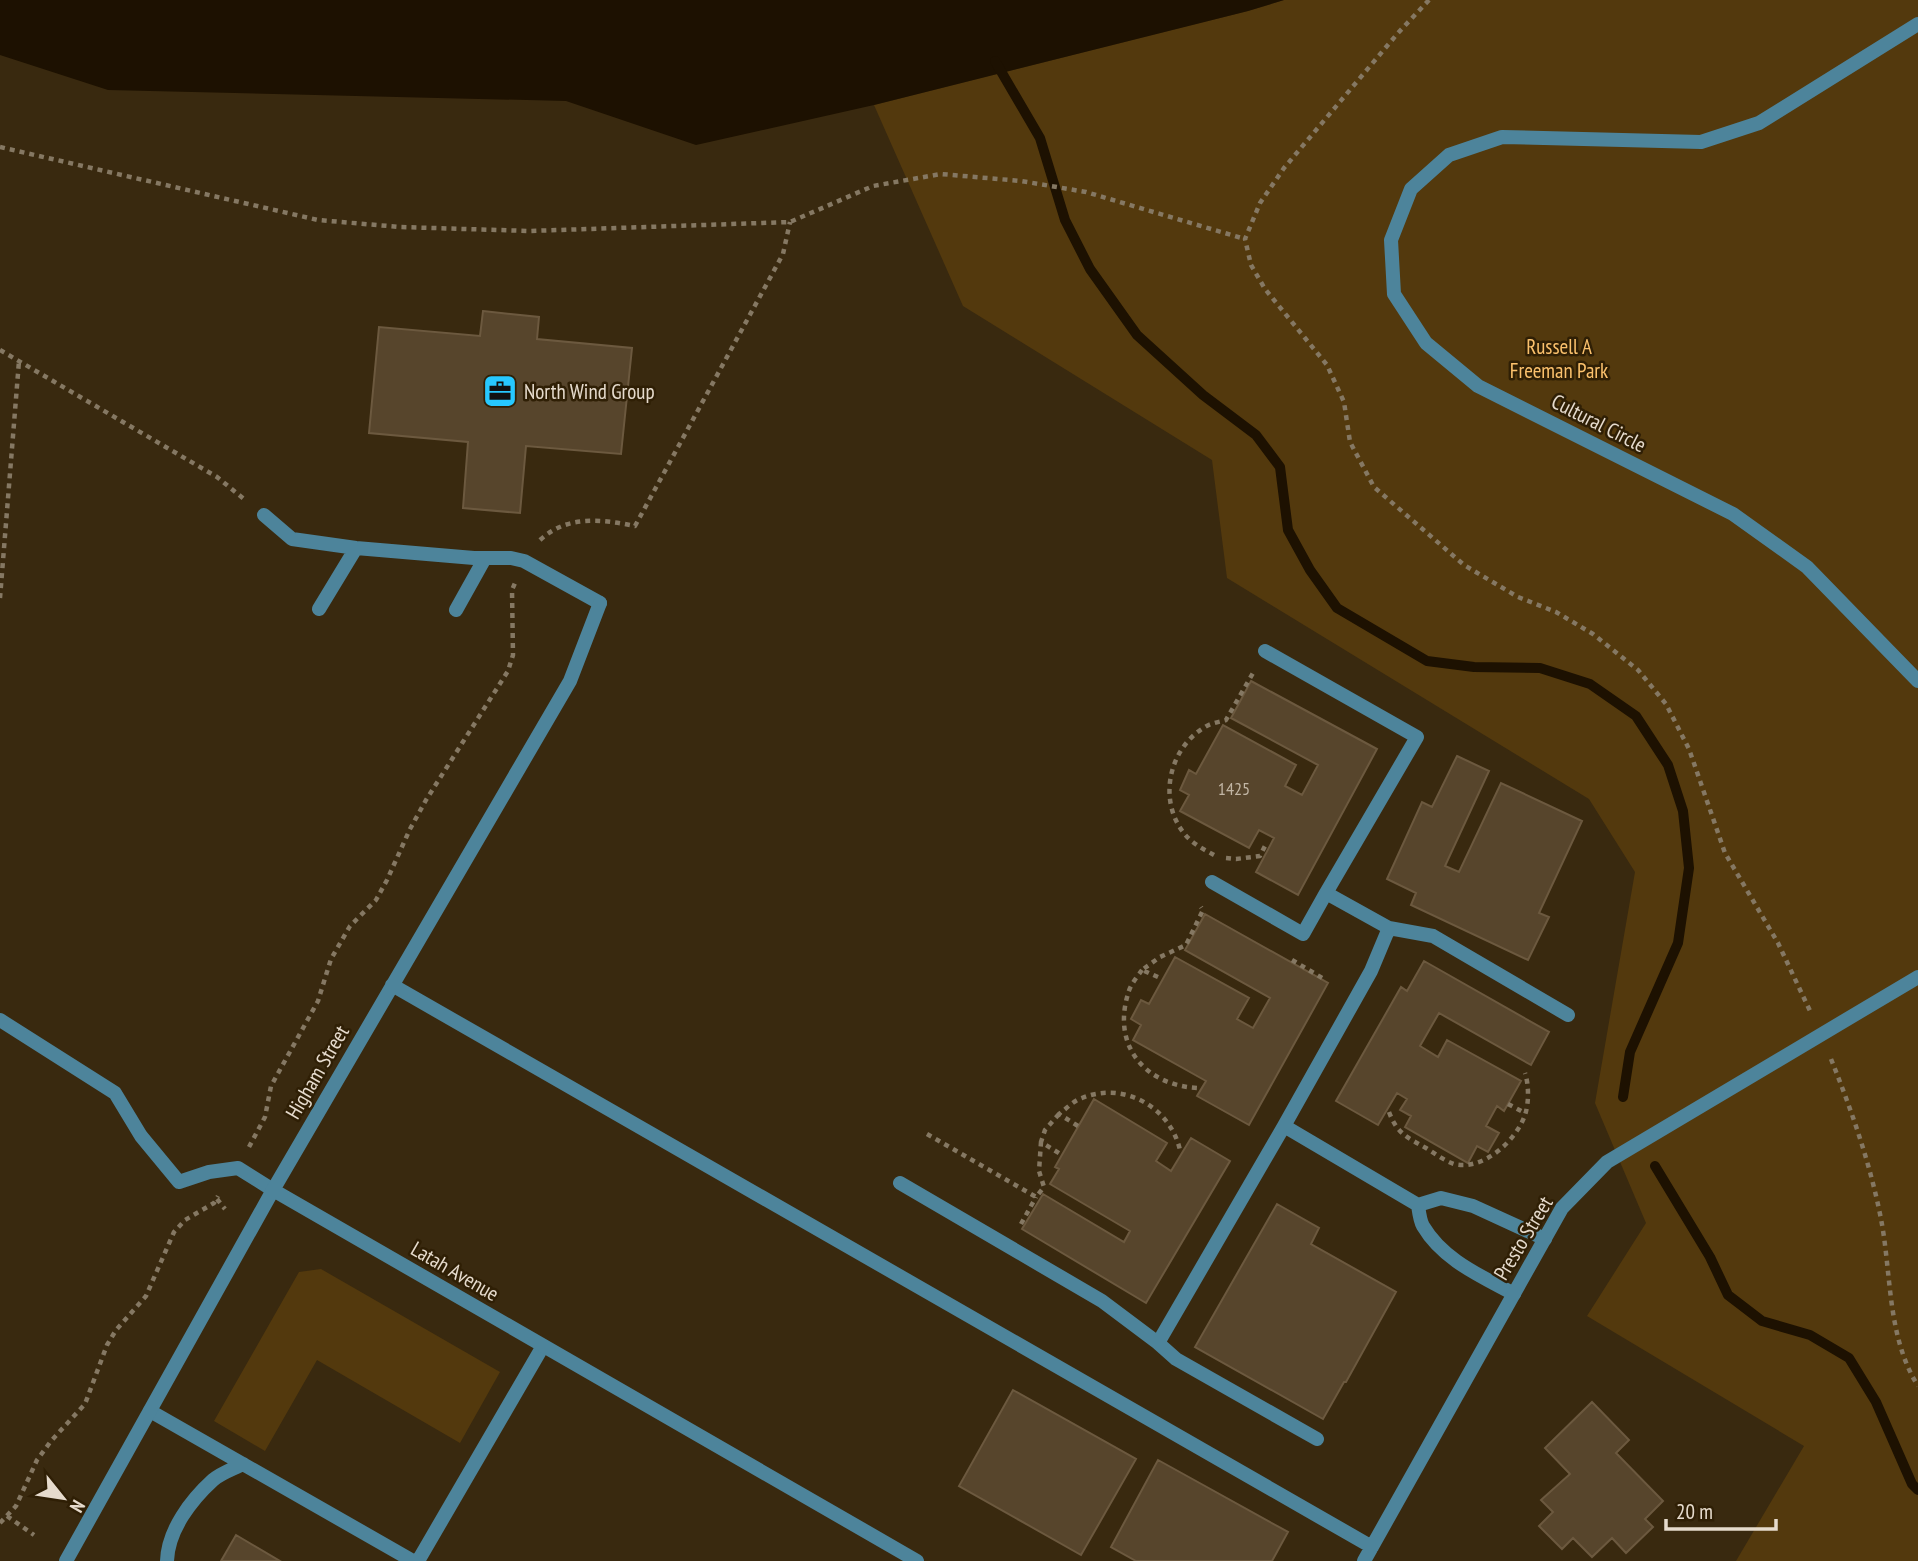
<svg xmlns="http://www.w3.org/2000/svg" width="1918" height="1561" font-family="'PT Sans Narrow',sans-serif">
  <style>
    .green { fill: #53390d }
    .water { fill: #1d1101 }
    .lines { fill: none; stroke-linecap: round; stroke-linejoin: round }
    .stream { stroke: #1d1101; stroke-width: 10 }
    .building { fill: #57452c; stroke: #6c593f; stroke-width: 2 }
    .path { stroke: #857863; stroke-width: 4.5; stroke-dasharray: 5 5; stroke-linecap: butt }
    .service { stroke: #4d849b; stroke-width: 14 }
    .minor { stroke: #4d849b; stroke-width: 14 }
    .labels { text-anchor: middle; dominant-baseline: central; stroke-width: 5; stroke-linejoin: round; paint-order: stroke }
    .number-label { font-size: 18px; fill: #c2b6a5 }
    .park-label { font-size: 21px; fill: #fbc16c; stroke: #2f1f05 }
    .poi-label { font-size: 21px; fill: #e6dbcd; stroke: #2f1f05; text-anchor: start }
    .street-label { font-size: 21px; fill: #e6dbcd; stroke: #2f1f05 }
  </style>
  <rect width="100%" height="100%" fill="#39290f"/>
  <!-- green -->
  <path class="green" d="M1284 0H1918V1561H1736L1804 1446 1587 1316 1646 1223 1595 1103 1635 872 1589 799 1227 578 1212 460 963 306 874 105 1248 11Z
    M321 1269 500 1372 460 1443 317 1360 265 1451 214 1421 299 1272Z"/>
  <!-- water -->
  <path class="water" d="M0 0H1284L1248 11 874 105 696 145 566 101 108 90 0 55Z"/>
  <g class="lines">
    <!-- stream -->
    <path class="stream" d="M995 61 1040 138 1065 220 1090 269 1137 335 1203 395 1256 435 1280 467 1288 530 1310 570 1337 608 1427 661 1474 667 1540 668 1590 684 1636 716 1668 765 1683 811 1689 868 1678 943 1630 1052 1623 1097
      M1655 1166 1710 1257 1728 1295 1762 1321 1810 1335 1849 1358 1876 1402 1912 1484 1918 1490"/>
  </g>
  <!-- building -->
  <path class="building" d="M483 311 539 317 537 339 632 348 621 454 526 446 520 513 463 508 468 442 369 433 379 327 480 336Z
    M1251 681 1377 749 1298 895 1256 872 1274 838 1259 830 1249 848 1180 811 1189 795 1180 790 1189 770 1196 774 1223 725 1296 765 1285 786 1302 795 1318 765 1231 718Z
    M1457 756 1489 771 1445 866 1459 872 1501 783 1582 821 1539 913 1549 917 1528 960 1411 905 1416 893 1387 879 1422 802 1432 807Z
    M1205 914 1328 983 1249 1125 1197 1096 1206 1081 1133 1040 1141 1025 1131 1019 1141 1000 1149 1004 1175 957 1249 998 1237 1019 1253 1028 1270 998 1185 950Z
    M1424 961 1549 1032 1531 1065 1439 1013 1420 1046 1438 1057 1447 1040 1521 1081 1504 1111 1497 1106 1486 1126 1499 1133 1488 1152 1477 1146 1468 1163 1405 1127 1411 1116 1400 1110 1407 1099 1397 1093 1378 1125 1336 1101 1401 987 1407 991Z
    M1094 1099 1167 1143 1156 1161 1171 1171 1191 1138 1230 1161 1146 1303 1022 1229 1043 1194 1124 1242 1130 1231 1050 1184 1059 1169 1055 1167Z
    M1277 1204 1319 1228 1311 1244 1396 1292 1346 1382H1344L1323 1419 1195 1347Z
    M1013 1390 1136 1459 1081 1555 959 1486Z
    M1592 1402 1629 1440 1616 1453 1663 1501 1645 1519 1653 1527 1626 1553 1612 1538 1592 1557 1573 1538 1562 1549 1539 1526 1553 1512 1541 1500 1570 1474 1545 1448Z
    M1158 1460 1288 1532 1272 1561H1136L1111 1547Z
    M236 1535 280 1561H221Z"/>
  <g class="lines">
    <!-- path -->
    <path class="path" d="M1429 0 1398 33 1284 168 1260 203 1245 239 1251 265 1265 289 1327 365 1344 402 1350 442 1374 487 1464 565 1518 597 1556 612 1593 634 1638 670 1666 704 1689 749 1725 853 1778 943 1811 1013
      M0 147 318 220 400 227 530 231 790 222 873 186 941 174 1021 181 1086 192 1245 239
      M0 350 217 477 244 499
      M540 540C567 515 601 519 635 526L783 254 790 222
      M0 598 19 361
      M1214 855C1203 849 1191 843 1183 832 1158 799 1169 748 1205 727 1211 723 1219 722 1226 720L1253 673
      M1226 858 1236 859 1260 856 1267 842
      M1292 960 1324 979
      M1142 970C1137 977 1130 985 1128 994 1112 1046 1145 1085 1197 1088
      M1158 977 1142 970 1160 957 1186 945 1203 910 1201 907
      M1831 1059C1851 1109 1869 1160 1880 1214 1892 1271 1886 1335 1918 1386
      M1508 1104 1525 1113
      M1389 1112C1397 1133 1406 1137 1426 1148 1434 1153 1445 1161 1454 1164 1483 1171 1516 1141 1525 1115 1529 1103 1529 1085 1525 1073
      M1059 1114 1045 1130 1041 1142 1062 1155
      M1078 1126 1059 1114C1066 1109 1073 1101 1082 1098 1124 1081 1170 1107 1180 1150
      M927 1134 1036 1197 1044 1187 1039 1171 1041 1142
      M249 1147 265 1117 271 1086 318 1001 331 959 350 926 376 900 387 880 410 829 426 800 508 671 513 655 512 590 515 583
      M217 1199 225 1209
      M1021 1224 1036 1197
      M7 1516 34 1535
      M0 1523 16 1506 37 1460 51 1441 85 1404 107 1345 116 1330 146 1296 174 1232 185 1220 214 1203 218 1196"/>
    <!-- service -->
    <path class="service" d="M264 515 292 539 356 548 474 558H511L524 561 600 603
      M319 609 356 548
      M456 610 485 558
      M1212 882 1303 934 1326 893
      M1389 928 1433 936 1568 1015
      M0 1020 115 1093 141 1136 179 1182 209 1172 238 1168 273 1190
      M1284 1126 1418 1205 1441 1198 1473 1206 1545 1239
      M900 1183 1102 1301 1158 1343 1284 1126 1371 971 1389 928 1326 893 1417 737 1265 651
      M1418 1205C1419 1212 1420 1221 1423 1226 1443 1260 1481 1276 1514 1294
      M1158 1343 1176 1359 1317 1439
      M150 1411 413 1561
      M167 1561C168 1530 191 1500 213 1480 221 1473 233 1469 243 1464
      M418 1561 543 1346"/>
    <!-- minor -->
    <path class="minor" d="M1918 24 1759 123 1701 142 1502 137 1449 155 1411 189 1391 240 1394 294 1426 343 1478 386 1733 514 1807 567 1918 681
      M392 985 1372 1547
      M273 1190 917 1561
      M66 1561 273 1190 570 681 600 603
      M1364 1561 1562 1208 1607 1162 1918 977"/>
  </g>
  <!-- icons -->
  <defs>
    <g id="office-square" transform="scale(1.75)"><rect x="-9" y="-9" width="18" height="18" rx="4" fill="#27c8ff" stroke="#2f1f05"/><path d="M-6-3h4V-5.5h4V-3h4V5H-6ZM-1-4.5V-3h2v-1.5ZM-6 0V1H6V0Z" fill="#111"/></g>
  </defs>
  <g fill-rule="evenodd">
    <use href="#office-square" x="500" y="391"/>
  </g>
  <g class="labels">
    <!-- number labels -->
    <g class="number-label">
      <text x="1234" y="788">1425</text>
    </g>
    <!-- park labels -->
    <g class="park-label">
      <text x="1559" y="346">Russell A<tspan x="1559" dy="24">Freeman Park</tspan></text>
    </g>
    <!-- poi labels -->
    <g class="poi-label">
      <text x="524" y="391">North Wind Group</text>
    </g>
    <!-- street labels -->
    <g class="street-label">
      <text transform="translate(1599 423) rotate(27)">Cultural Circle</text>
      <text transform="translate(317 1072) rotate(-60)">Higham Street</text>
      <text transform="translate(1523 1238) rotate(-59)">Presto Street</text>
      <text transform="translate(455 1271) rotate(30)">Latah Avenue</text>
    </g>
  </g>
  <!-- north arrow -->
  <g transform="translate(63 1498) rotate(120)" stroke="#2f1f05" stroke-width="5" paint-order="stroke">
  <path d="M0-5L12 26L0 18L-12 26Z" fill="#e6dbcd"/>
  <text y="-10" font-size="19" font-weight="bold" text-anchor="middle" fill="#e6dbcd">N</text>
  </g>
  <!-- scale -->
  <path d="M1666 1519v10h110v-10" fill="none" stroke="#e6dbcd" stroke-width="3.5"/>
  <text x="1676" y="1519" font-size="21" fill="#e6dbcd" stroke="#2f1f05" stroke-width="5" paint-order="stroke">20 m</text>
</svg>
